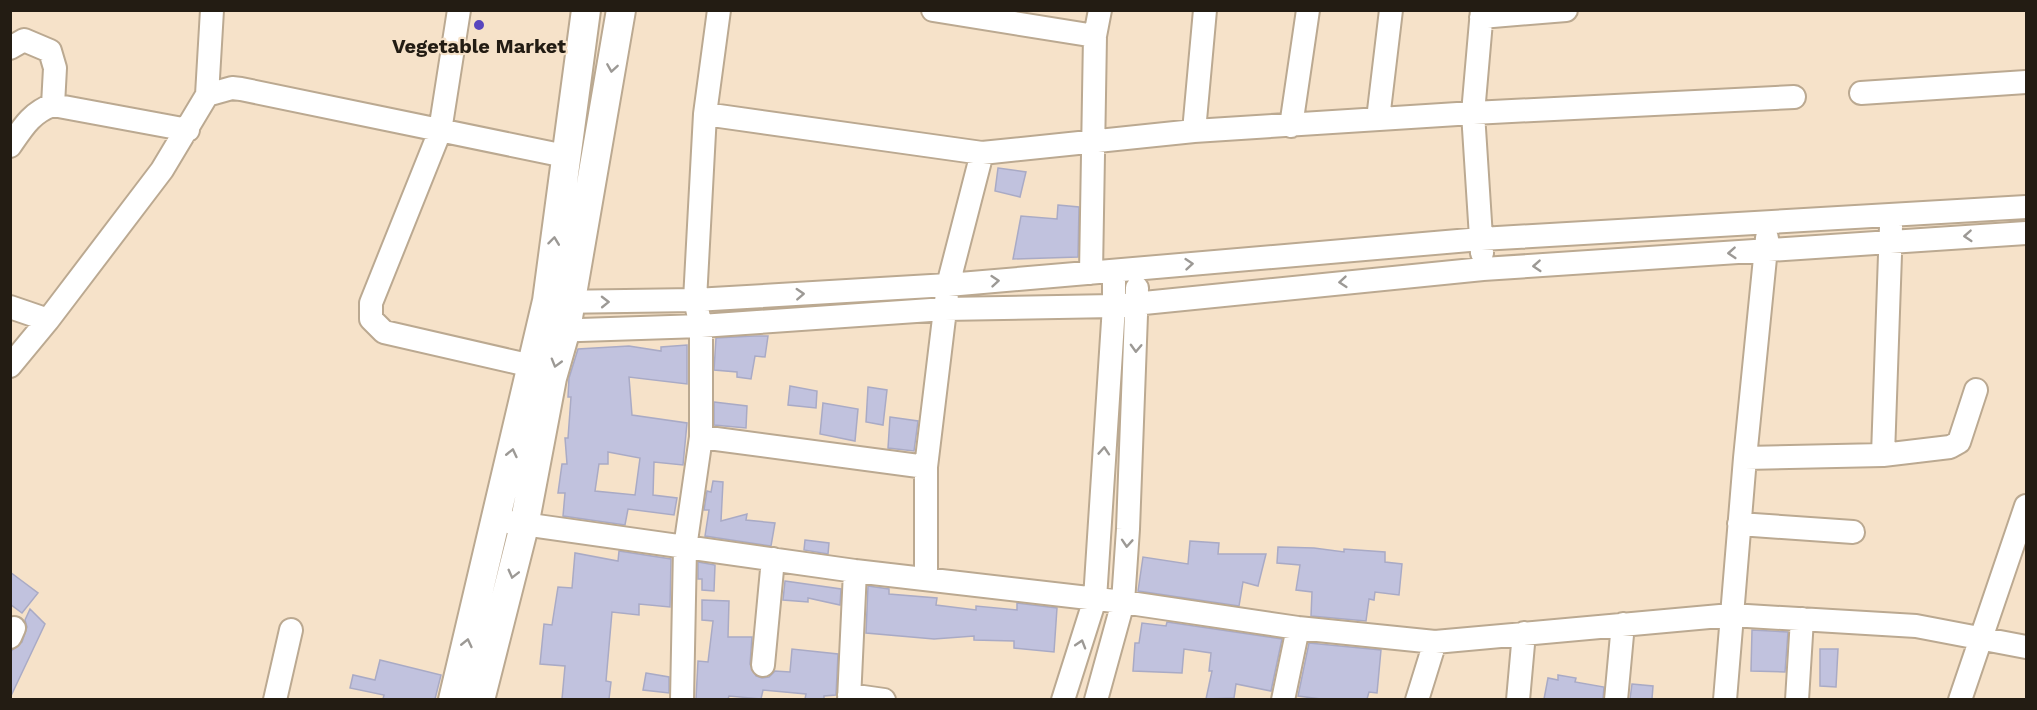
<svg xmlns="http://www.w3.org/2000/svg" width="2037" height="710" font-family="'Work Sans',sans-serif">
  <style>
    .building { fill: #c1c2de; stroke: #a9aac5; stroke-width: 1.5; fill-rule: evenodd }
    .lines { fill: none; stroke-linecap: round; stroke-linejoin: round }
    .minor-casing { stroke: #bba991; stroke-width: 26 }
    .major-casing { stroke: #bba991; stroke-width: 32 }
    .minor { stroke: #fff; stroke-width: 22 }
    .major { stroke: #fff; stroke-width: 28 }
    .oneway { stroke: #9c9995 }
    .poi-dot { fill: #5946be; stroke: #f6e2c9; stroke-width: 2 }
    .labels { text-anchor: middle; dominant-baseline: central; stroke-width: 4.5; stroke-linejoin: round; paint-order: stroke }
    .poi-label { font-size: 20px; font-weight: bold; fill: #231c13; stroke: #f6e2c9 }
  </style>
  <rect width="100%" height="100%" fill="#f6e2c9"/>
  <!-- building -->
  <path class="building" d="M998 168 1026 172 1020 197 995 191Z
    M1058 205 1079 207 1078 257 1013 259 1021 216 1057 219Z
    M754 336H768L765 357 755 356 751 379 737 377V372L714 370 716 338Z
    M687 345V384L629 377 632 415 687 423 683 465 654 462 653 495 677 498 674 515 628 509 625 525 563 516 565 493H558L562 464H567L565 438H568L571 397H568L569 378 578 349 629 346 661 351V347ZM608 452 640 458 635 495 595 491 599 464H608Z
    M790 386 817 391 816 408 788 405Z
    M868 387 887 390 883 425 866 422Z
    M714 402 747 406 746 428 714 425Z
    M823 403 858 409 855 441 820 434Z
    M890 417 918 421 914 451 888 448Z
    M713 481 723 482 721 521 747 514 746 520 775 523 771 546 705 536 709 510H704L707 491 711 492Z
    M805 540 829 543 828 554 804 550Z
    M1190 541 1219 543 1218 554H1266L1258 586 1243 582 1239 606 1138 591 1143 557 1188 564Z
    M1278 547 1314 548 1344 552V549L1385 552V562L1402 564 1399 595 1375 592 1374 600 1369 599 1366 621 1311 616 1312 592 1296 590 1300 565 1277 563Z
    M619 551 671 559 670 607 639 604V615L612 612 606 681 611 682 609 699H562L565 666 540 664 544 624 552 625 558 587 572 588 575 553 618 561Z
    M698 562 715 565 714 591 702 590V579H698Z
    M10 572 38 593 22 613 10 604Z
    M785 581 841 589 840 605 808 598V602L783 600Z
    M868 586 889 589V594L937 598 936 605 976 610V606L1017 610V603L1057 608 1054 652 1014 648V641L974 640V636L934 639 866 633Z
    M702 600 729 601 728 637H752L750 664 756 676 762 678 769 677 775 671 790 672 792 649 838 654 836 695 824 696V699H805L806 694 763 690 761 699 729 696 728 699H696L698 661 708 662 713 621 702 620Z
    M30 609 45 624 10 698V652L22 642 27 627 25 620Z
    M1167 622 1282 639 1271 691 1236 684 1234 698 1206 699 1212 671H1209L1211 653 1184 649 1182 673 1133 671 1135 643H1139L1142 623 1166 626Z
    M1752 630 1788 632 1785 672 1751 671Z
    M1309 643 1381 650 1377 693 1369 692 1367 699H1321L1298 696Z
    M1820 649H1838L1836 687 1820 686Z
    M380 660 441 675 435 699H383L384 695 350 688 353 675 375 680Z
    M646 673 669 677V693L643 690Z
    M1558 675 1576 678 1575 682 1604 687 1603 699H1544L1548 678 1558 680Z
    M1632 684 1653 686 1652 699H1630Z"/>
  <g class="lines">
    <!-- minor casing -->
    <g class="minor-casing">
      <path id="minor" d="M459 10 440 131 371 303V319L384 332 532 366
        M933 10 1095 36 1091 273
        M1482 10 1473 113 1482 253
        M1481 17 1566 10
        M1095 36 1100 10
        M10 48 24 40 50 51 55 68 53 105
        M1861 93 2026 82
        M207 95 232 88 241 89 565 156
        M705 114 982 153 1194 131 1473 113 1794 97
        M1378 119 1391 10
        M1291 126 1308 10
        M1194 131 1205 10
        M10 146C23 127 32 112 53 105L188 130
        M555 302 695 300 948 285 1481 239 2026 207
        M10 307 48 320 162 170 207 95 212 10
        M550 331 701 326 945 309 1114 306 1483 269 2026 233
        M10 366 48 320
        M701 437 926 467 948 285 982 153
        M1883 455 1891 226
        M1745 458 1883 455 1950 447 1959 442 1976 390
        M509 522 855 571 1123 602 1298 628 1435 642 1731 615 1916 626 2026 647
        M1739 524 1853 532
        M926 578V467
        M10 637 14 628
        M763 665 773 559
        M849 695 884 700
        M275 700 291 630
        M682 700 685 548 701 437V326L695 300 705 114 719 10
        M849 700 855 571
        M1063 700 1095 599 1114 306V271
        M1096 700 1123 602 1128 529 1137 288
        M1283 700 1298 628
        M1417 700 1435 642
        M1518 700 1524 633
        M1616 700 1623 624
        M1725 700 1745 458 1767 238
        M1797 700 1802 619
        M1960 700 2026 506"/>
    </g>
    <!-- major casing -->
    <g class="major-casing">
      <path id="major" d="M453 700 547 301 586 10
        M480 700 524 526 552 378 566 329 621 10"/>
    </g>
    <!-- minor -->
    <use href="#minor" class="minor"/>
    <!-- major -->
    <use href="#major" class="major"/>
  </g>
  <!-- one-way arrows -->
  <defs><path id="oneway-chevron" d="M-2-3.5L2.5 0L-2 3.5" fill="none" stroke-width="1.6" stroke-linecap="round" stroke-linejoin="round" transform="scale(1.5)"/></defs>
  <g class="oneway">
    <use href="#oneway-chevron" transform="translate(612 68) rotate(99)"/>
    <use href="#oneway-chevron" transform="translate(1968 236) rotate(176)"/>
    <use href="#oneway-chevron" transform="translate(554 241) rotate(-83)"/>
    <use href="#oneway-chevron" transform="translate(1732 253) rotate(176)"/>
    <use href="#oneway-chevron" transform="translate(1189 264) rotate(-5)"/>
    <use href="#oneway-chevron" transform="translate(1537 266) rotate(176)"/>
    <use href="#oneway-chevron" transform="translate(995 281) rotate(-5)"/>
    <use href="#oneway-chevron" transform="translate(1343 282) rotate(175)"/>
    <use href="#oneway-chevron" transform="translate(800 294) rotate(-3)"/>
    <use href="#oneway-chevron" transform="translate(605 302) rotate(-1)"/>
    <use href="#oneway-chevron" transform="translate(1136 348) rotate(92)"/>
    <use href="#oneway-chevron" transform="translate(556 363) rotate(106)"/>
    <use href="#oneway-chevron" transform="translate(1104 451) rotate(-86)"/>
    <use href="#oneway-chevron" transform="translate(512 453) rotate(-77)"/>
    <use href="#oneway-chevron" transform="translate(1127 543) rotate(94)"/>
    <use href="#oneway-chevron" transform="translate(513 574) rotate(104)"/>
    <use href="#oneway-chevron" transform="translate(467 643) rotate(-77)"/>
    <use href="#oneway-chevron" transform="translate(1081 644) rotate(-73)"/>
  </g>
  <!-- markers -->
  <circle class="poi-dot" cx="479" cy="25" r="6"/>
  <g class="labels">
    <!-- poi labels -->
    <g class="poi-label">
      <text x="479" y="46">Vegetable Market</text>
    </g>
  </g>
  <!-- border -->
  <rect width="2037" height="710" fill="none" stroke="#231c13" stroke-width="24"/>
</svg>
